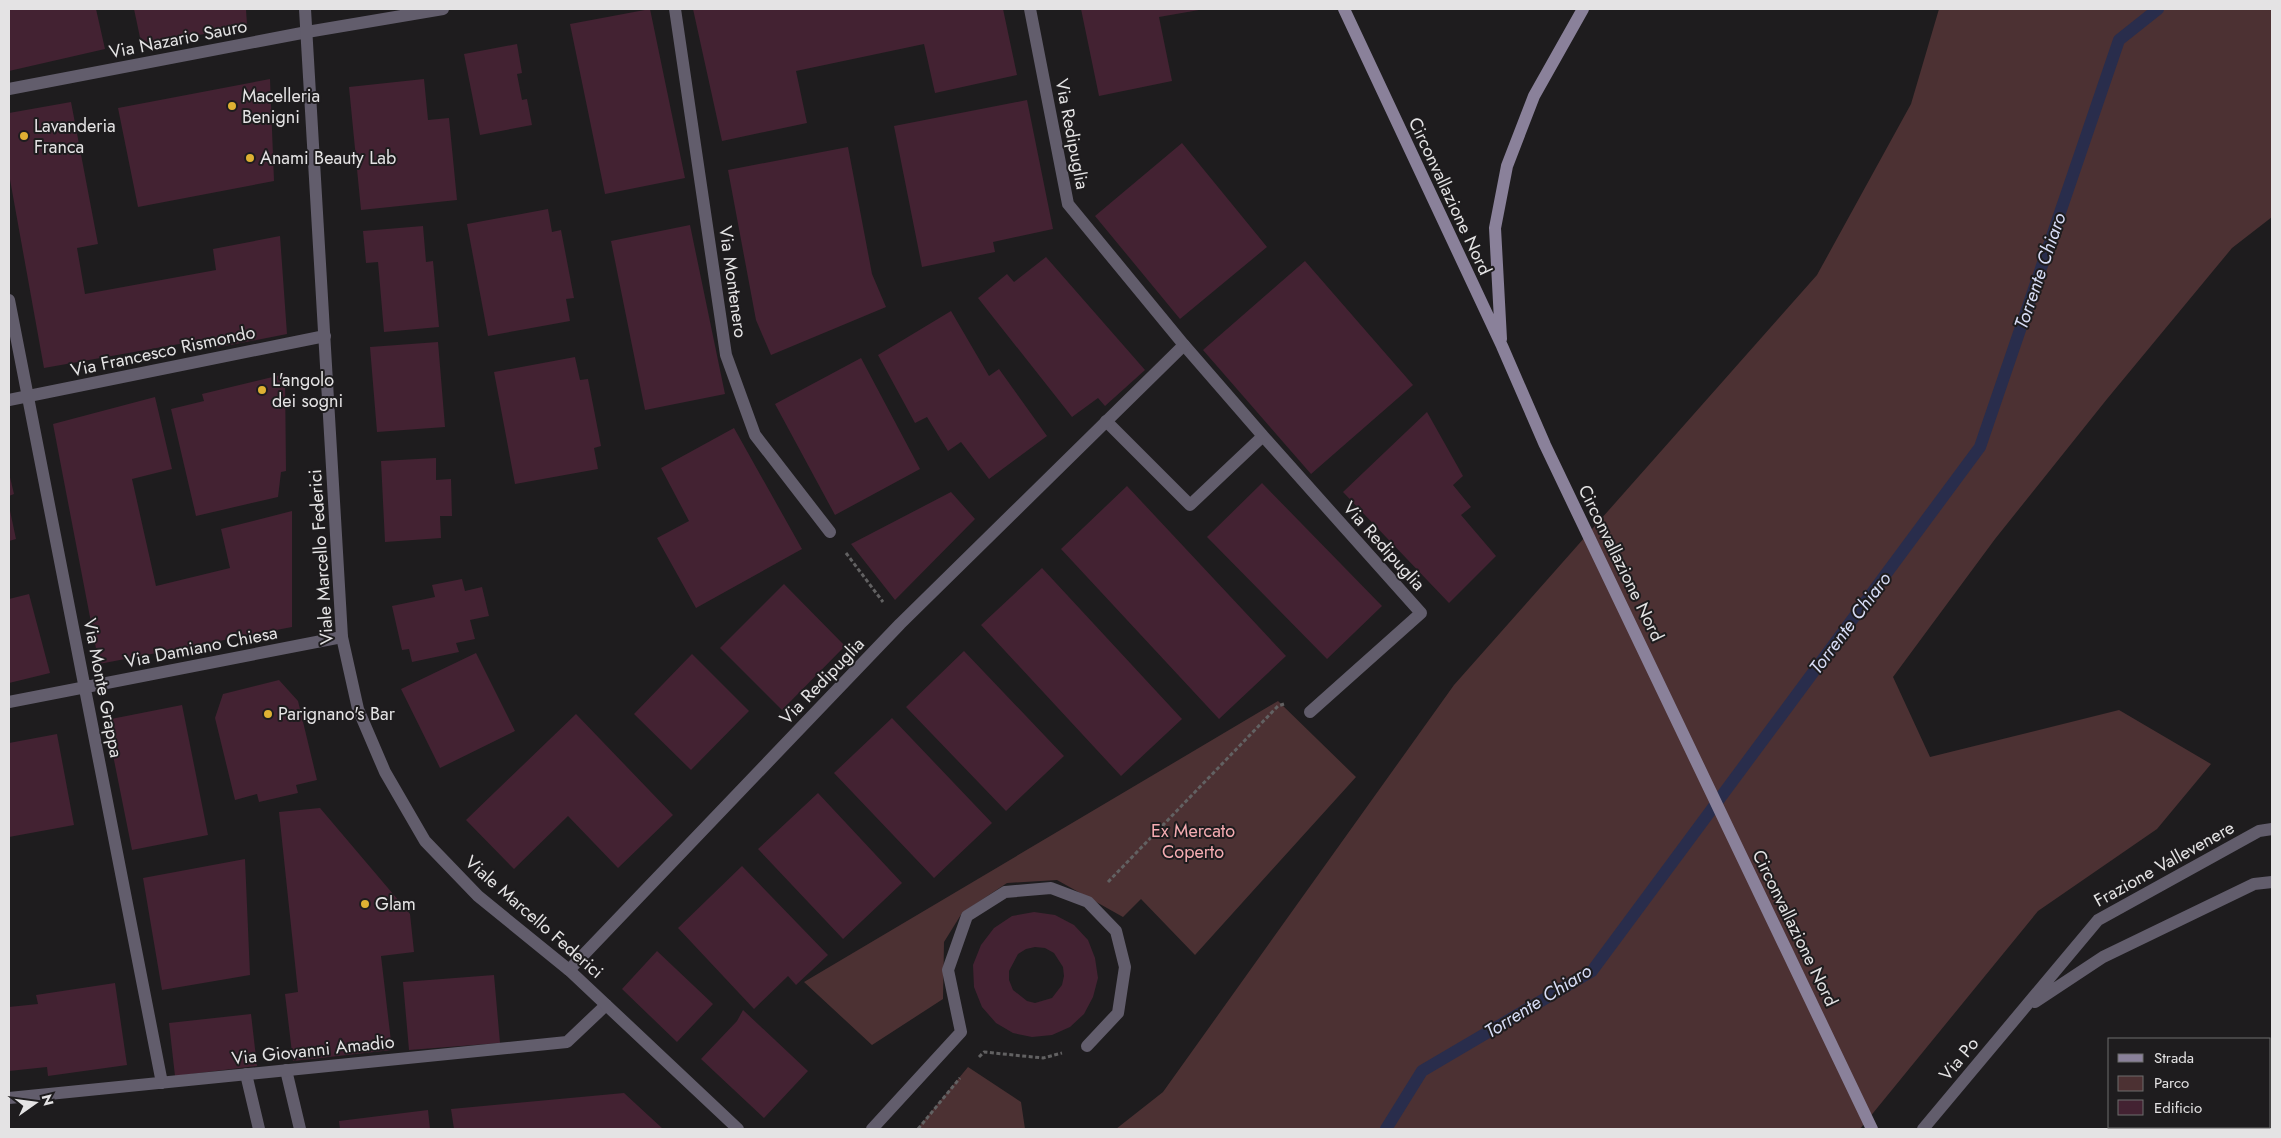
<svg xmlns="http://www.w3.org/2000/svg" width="2281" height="1138" font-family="Jost,sans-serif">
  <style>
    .green { fill: #4c3133 }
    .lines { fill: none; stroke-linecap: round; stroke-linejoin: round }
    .stream { stroke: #292d4c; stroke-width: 12 }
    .building { fill: #432232; fill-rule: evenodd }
    .path { stroke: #626162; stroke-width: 3; stroke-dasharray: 4 2.5; stroke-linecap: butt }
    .service { stroke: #625d6c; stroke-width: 12 }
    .minor { stroke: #625d6c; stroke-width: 12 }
    .tertiary { stroke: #625d6c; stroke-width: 12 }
    .secondary { stroke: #8a819a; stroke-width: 12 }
    .poi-dot { fill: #deb133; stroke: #1e1c1e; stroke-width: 2 }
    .labels { text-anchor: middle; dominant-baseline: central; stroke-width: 4; stroke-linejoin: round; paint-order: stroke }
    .street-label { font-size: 18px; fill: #e4e3e4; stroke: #1e1c1e }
    .poi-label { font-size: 18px; fill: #e4e3e4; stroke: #1e1c1e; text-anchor: start }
    .park-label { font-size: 18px; fill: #f5acb2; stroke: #1e1c1e }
    .water-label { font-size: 19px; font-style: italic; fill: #d6dbf4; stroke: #1e1c1e }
  </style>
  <rect width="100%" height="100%" fill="#1e1c1e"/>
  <!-- green -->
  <path class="green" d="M1939 9H2272V217L2232 248 2107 399 1995 539 1893 677 1930 757 2119 710 2211 764 2157 829 2038 911 1860 1129H1116L1163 1092 1454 685 1817 275 1911 104Z
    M1278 701 1356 777 1195 955 1141 899 1123 917 1057 880 1007 883 962 913 944 942 943 999 872 1045 804 982Z
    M968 1067 1021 1102 1025 1129H917Z"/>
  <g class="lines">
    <!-- stream -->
    <path class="stream" d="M1386 1129 1422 1071 1592 971 1980 447 2119 40 2158 9"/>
  </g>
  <!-- building -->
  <path class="building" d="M9 9H96L105 49 9 71Z
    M134 9H246L247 25 142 47Z
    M650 9 685 178 605 194 570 24Z
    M693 9H1003L1017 75 935 93 924 44 796 71 807 123 722 141Z
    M1081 9H1199V10L1159 17 1172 81 1099 96Z
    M517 44 522 73 517 74 522 100 527 99 532 125 480 135 464 54Z
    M270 79 274 181 138 207 118 108Z
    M424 79 428 120 449 118 457 200 361 210 349 87Z
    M1027 100 1053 229 993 242 995 252 922 267 894 126Z
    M71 102 98 244 77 248 85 294 216 270 213 249 280 236 287 334 215 348 213 338 44 368 9 174V113Z
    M1182 143 1267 247 1180 319 1095 216Z
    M848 147 872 274 886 307 771 355 756 320 728 170Z
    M548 209 552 232 561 230 574 298 566 299 570 321 488 336 467 224Z
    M690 225 725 394 645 410 611 241Z
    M423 226 426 262 433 261 439 327 384 332 378 262 366 263 363 231Z
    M1046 257 1145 370 1105 406 1098 398 1072 417 978 298 1007 274 1014 282Z
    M1305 261 1413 385 1311 474 1203 350Z
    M951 311 989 376 999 369 1047 436 989 479 961 442 948 451 927 417 915 423 878 355Z
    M438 342 445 427 377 432 370 347Z
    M575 357 580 380 588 379 601 446 594 448 598 469 515 484 494 372Z
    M861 358 920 469 835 515 775 404Z
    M285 374 286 471 281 472 278 497 196 516 171 409 204 401 202 394Z
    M155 397 172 469 132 479 156 586 230 568 221 529 292 511V627L99 664 53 424Z
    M1427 412 1463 476 1453 485 1471 507 1461 515 1496 556 1449 603 1343 492Z
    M734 428 802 549 696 608 657 538 689 521 661 468Z
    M436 458V480L451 479 452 516H440L441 538 385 542 381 461Z
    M9 473 14 494 9 496Z
    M1262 483 1382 606 1327 659 1207 537Z
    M1127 486 1286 656 1219 719 1061 549Z
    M951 492 975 519 895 600 851 544Z
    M9 506 16 539 9 541Z
    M1042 568 1182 719 1121 776 981 625Z
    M462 579 465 591 482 587 489 616 470 620 475 639 456 643 459 652 412 662 409 649 402 650 392 606 435 597 432 585Z
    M784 584 845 646 782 710 720 648Z
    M29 594 50 673 9 683V599Z
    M964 651 1064 756 1006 811 906 707Z
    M476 653 515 731 440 768 401 689Z
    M692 654 749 711 691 770 634 714Z
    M279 680 298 701 317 780 296 785 298 793 259 802 257 794 235 800 215 718 223 694Z
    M182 705 208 835 132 850 106 720Z
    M576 714 673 815 618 868 568 816 514 869 466 820Z
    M892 718 992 823 934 878 834 773Z
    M57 734 74 825 9 837V743Z
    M818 793 902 883 843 939 758 849Z
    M320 808 410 914 414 952 381 956 392 1050 293 1061 285 994 298 992 279 812Z
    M245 859 250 975 162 990 143 878Z
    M742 866 828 955 796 985 788 976 754 1009 678 928Z
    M1034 912 1055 915 1074 925 1088 940 1095 958 1098 978 1093 997 1084 1014 1070 1027 1052 1035 1032 1037 1013 1033 996 1023 982 1007 974 987 973 965 981 945 994 928 1012 916ZM1035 947 1045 948 1054 953 1063 967 1064 976 1062 985 1052 998 1035 1003 1027 1001 1013 990 1009 980V971L1018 954 1026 949Z
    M657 951 713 1004 677 1042 622 989Z
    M494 975 500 1043 409 1050 403 982Z
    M115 983 127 1065 48 1076 47 1067 9 1071V1007L38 1004 36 995Z
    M743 1010 808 1071 764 1118 701 1059 737 1021Z
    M251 1014 257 1066 175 1076 169 1023Z
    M624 1093 663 1129H454L451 1109Z
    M428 1110 430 1129H340L339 1121Z"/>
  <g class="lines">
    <!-- path -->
    <path class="path" d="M846 553 883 602
      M1108 882 1278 706 1284 704
      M979 1057 984 1052 1043 1058 1062 1053
      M918 1129 960 1078"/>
    <!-- service -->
    <path class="service" d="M1106 421 1190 505 1263 436 1184 345
      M1263 436 1421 613 1310 712
      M286 1070 300 1129
      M246 1074 259 1129
      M872 1129 961 1032 948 970 967 916 1005 892 1051 888 1088 902 1116 931 1125 967 1118 1013 1087 1046"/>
    <!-- minor -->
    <path class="minor" d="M675 9 726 355 755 435 830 532
      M9 89 307 32
      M9 300 162 1083
      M9 400 325 336
      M9 702 342 637
      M569 970 900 624 1184 345 1068 204 1030 9
      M2035 1002 2103 957 2254 884 2272 882
      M9 1098 567 1042 606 1005
      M1923 1129 2098 920 2259 831 2272 829"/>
    <!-- tertiary -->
    <path class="tertiary" d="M305 9 342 637 358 709 385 772 425 841 478 896 569 970 738 1129
      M307 32 443 9"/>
    <!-- secondary -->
    <path class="secondary" d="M1344 9 1502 346 1545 445 1872 1129
      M1501 339 1495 228 1507 166 1534 96 1583 9"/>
  </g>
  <!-- markers -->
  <g class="poi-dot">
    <circle cx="232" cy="106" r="5"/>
    <circle cx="24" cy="136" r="5"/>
    <circle cx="250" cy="158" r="5"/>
    <circle cx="262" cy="390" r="5"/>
    <circle cx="268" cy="714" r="5"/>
    <circle cx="365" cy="904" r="5"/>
  </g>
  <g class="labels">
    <!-- street labels -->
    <g class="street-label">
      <text transform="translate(178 39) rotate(-11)">Via Nazario Sauro</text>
      <text transform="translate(1072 134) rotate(79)">Via Redipuglia</text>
      <text transform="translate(1450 196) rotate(65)">Circonvallazione Nord</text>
      <text transform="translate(733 282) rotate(82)">Via Montenero</text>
      <text transform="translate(163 351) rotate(-12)">Via Francesco Rismondo</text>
      <text transform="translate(1384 546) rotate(48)">Via Redipuglia</text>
      <text transform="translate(321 557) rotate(-94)">Viale Marcello Federici</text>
      <text transform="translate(1621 563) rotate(64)">Circonvallazione Nord</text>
      <text transform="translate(201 647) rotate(-11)">Via Damiano Chiesa</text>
      <text transform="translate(822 681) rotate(-46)">Via Redipuglia</text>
      <text transform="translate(103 688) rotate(79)">Via Monte Grappa</text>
      <text transform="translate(2164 864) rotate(-29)">Frazione Vallevenere</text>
      <text transform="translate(534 917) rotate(41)">Viale Marcello Federici</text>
      <text transform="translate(1795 928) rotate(64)">Circonvallazione Nord</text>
      <text transform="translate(313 1050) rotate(-6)">Via Giovanni Amadio</text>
      <text transform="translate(1959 1059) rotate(-50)">Via Po</text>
    </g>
    <!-- poi labels -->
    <g class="poi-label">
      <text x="242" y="96">Macelleria<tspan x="242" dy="21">Benigni</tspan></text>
      <text x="34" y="126">Lavanderia<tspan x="34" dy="21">Franca</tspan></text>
      <text x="260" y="158">Anami Beauty Lab</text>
      <text x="272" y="380">L'angolo<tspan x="272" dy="21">dei sogni</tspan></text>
      <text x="278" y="714">Parignano's Bar</text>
      <text x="375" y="904">Glam</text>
    </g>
    <!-- park labels -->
    <g class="park-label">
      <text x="1193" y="831">Ex Mercato<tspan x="1193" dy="21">Coperto</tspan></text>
    </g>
    <!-- water labels -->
    <g class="water-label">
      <text transform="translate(2040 271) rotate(-71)">Torrente Chiaro</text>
      <text transform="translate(1850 623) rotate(-53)">Torrente Chiaro</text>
      <text transform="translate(1538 1001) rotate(-32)">Torrente Chiaro</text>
    </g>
  </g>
  <!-- border -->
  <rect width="2281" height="1138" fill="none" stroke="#e4e3e4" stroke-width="20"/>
  <!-- legend -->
  <rect x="2108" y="1038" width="162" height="90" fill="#1e1c1e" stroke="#6d6c6d"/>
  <rect x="2118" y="1054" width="25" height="8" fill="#8a819a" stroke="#6d6c6d"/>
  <text x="2154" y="1063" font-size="15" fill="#e4e3e4">Strada</text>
  <rect x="2118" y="1076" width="25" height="15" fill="#4c3133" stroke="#6d6c6d"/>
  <text x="2154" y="1088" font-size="15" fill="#e4e3e4">Parco</text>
  <rect x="2118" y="1100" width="25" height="15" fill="#432232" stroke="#6d6c6d"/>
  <text x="2154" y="1113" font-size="15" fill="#e4e3e4">Edificio</text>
  <!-- north arrow -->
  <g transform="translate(35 1103) rotate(76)" stroke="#1e1c1e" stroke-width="4" paint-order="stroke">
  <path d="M0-4L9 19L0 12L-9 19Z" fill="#e4e3e4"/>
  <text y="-8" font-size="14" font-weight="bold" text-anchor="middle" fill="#e4e3e4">N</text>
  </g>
</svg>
